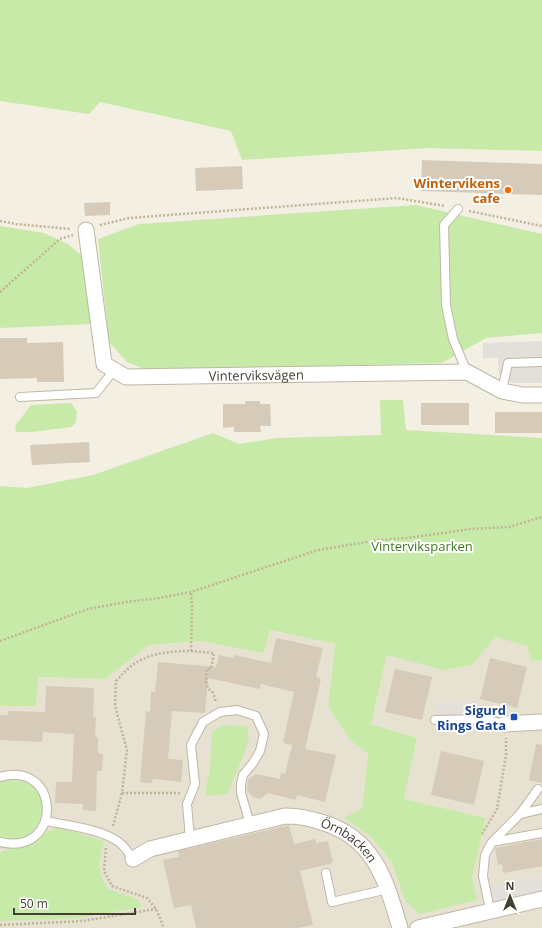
<svg xmlns="http://www.w3.org/2000/svg" width="542" height="928" font-family="'Open Sans',sans-serif">
  <style>
    .residential { fill: #e7e1d1 }
    .green { fill: #c8eaa8 }
    .parking { fill: #e3e0dc }
    .building { fill: #d5cbb8 }
    .lines { fill: none; stroke-linecap: round; stroke-linejoin: round }
    .service-casing { stroke: #bfb7a5; stroke-width: 10 }
    .minor-casing { stroke: #bfb7a5; stroke-width: 17 }
    .path { stroke: #c1b495; stroke-width: 2.5; stroke-dasharray: 2 2; stroke-linecap: butt }
    .service { stroke: #fff; stroke-width: 8 }
    .minor { stroke: #fff; stroke-width: 15 }
    .food-dot { fill: #e8710a; stroke: #fff; stroke-width: 1.5 }
    .transit-dot { fill: #1a4fb4; stroke: #fff; stroke-width: 1.5 }
    .labels { text-anchor: middle; dominant-baseline: central; stroke-width: 4; stroke-linejoin: round; paint-order: stroke }
    .food-label { font-size: 13px; font-weight: bold; fill: #c56008; stroke: #fff; text-anchor: end }
    .street-label { font-size: 13px; fill: #453f33; stroke: #fff }
    .park-label { font-size: 13px; fill: #3e7a23; stroke: #fff }
    .transit-label { font-size: 13px; font-weight: bold; fill: #164399; stroke: #fff; text-anchor: end }
  </style>
  <rect width="100%" height="100%" fill="#f3efe3"/>
  <!-- residential -->
  <path class="residential" d="M270 630 335 644 328 706 349 739 368 754 362 808 344 818 371 837 392 863 405 901 475 889 472 877 486 818 404 799 417 738 371 724 387 655 444 669 472 665 494 637 527 646 531 661 542 660V928H0V706H36L37 677 105 679 149 645 200 641 264 652Z"/>
  <!-- green -->
  <path class="green" d="M0 0H542V151L428 148 242 160 231 131 100 102 89 114 0 101Z
    M416 205 542 234V333L486 338 442 363 148 371 127 362 109 342 98 239 139 224Z
    M0 226 44 233 68 244 82 256 92 324 0 328Z
    M380 400H403L406 430 542 438V660L531 661 527 646 495 637 472 665 444 670 387 655 371 724 417 738 404 799 486 818 472 877 477 900 420 914 405 901 392 863 371 837 344 818 362 808 368 754 349 739 328 706 335 644 270 630 264 653 200 641 149 645 105 679 38 677 36 706H0V486L27 488 93 475 213 433 239 444 277 438 381 435Z
    M71 403 77 412 76 421 72 427 32 432H16L15 426 31 405Z
    M222 725 247 726 249 738 245 752 227 794 206 796V787L210 770 212 732Z
    M10 779C14 780 19 780 23 781 59 794 40 851 0 837V782Z
    M57 827 104 841C99 863 96 869 108 889L137 899 142 907 79 918 0 921V854L2 851 29 845 43 834Z"/>
  <!-- parking -->
  <path class="parking" d="M542 341V383H513L499 375 498 358H483V343Z
    M478 702 479 720 436 721V703Z
    M542 877V900L495 910 491 886Z"/>
  <!-- building -->
  <path class="building" d="M422 160 542 164V195L421 191Z
    M242 166 243 189 196 191 195 168Z
    M110 202V215L85 216 84 203Z
    M0 338H27V343L63 342 64 382H37V378L0 379Z
    M245 401H260V404H270L271 426H260L261 432H234V427L223 428V404H245Z
    M421 403H469V425H421Z
    M495 412H542V433H495Z
    M89 442 90 462 32 465 30 445Z
    M276 638 323 648 316 677 321 679 305 749 336 755 325 802 297 795 296 800 268 793 260 799 251 796 247 789 248 779 256 774 280 779 281 773 285 774 292 745 283 743 294 692 261 684 260 689 208 678 205 713 172 711 168 759 183 760 181 782 153 779 152 783 140 782 146 711 150 712 151 691 155 692 158 662 216 667 219 655 233 658 234 655 271 663Z
    M490 658 527 667 517 708 480 699Z
    M395 669 432 677 422 720 385 712Z
    M46 686 94 688 93 717H96L95 737H98V753L103 754 102 771H97L96 811 83 810V804L55 803 56 782H72L74 734 43 732 42 742 0 740V715H8L9 711 45 712Z
    M536 744 542 745V783L529 780Z
    M441 751 484 761 474 805 431 795Z
    M289 825 294 844 315 839 316 843 328 841 333 863 300 871 313 925 298 928H196L191 905 174 908 163 860 179 857 178 851Z
    M542 839V866L503 873 502 864 498 865 495 848Z"/>
  <g class="lines">
    <!-- service casing -->
    <g class="service-casing">
      <path id="service" d="M458 209 444 225 446 305 453 339 467 372
        M502 391 508 363 542 362
        M20 397 96 393 114 370
        M435 720 482 719 505 724
        M0 777C61 759 64 857 0 842
        M520 814 542 809
        M46 821C66 825 107 830 121 844 126 848 129 854 133 859
        M190 839 187 804 195 784 191 745 203 722 220 712 237 710 256 716 264 734 260 751 253 763 243 775 241 784V793L250 824
        M492 842 520 814 538 789
        M326 873 332 902 388 889
        M490 910 483 876 485 855 492 842 542 833"/>
    </g>
    <!-- minor casing -->
    <g class="minor-casing">
      <g id="minor">
        <path id="s1" d="M86 230 104 364 126 377 467 372 502 391 523 395H542"/>
        <path d="M505 724 542 722"/>
        <path id="s2" d="M133 859 150 849 285 816C300 816 307 818 321 822 374 837 386 880 400 928"/>
        <path d="M418 928 542 899"/>
      </g>
    </g>
    <!-- path -->
    <path class="path" d="M469 211 542 226
      M0 221 16 224 71 229
      M100 225 129 218 397 198 445 206
      M0 292 60 239 73 235
      M0 641 88 609 126 602 159 598 191 592 318 550 379 540 407 538 471 529 509 527 542 517
      M191 651 214 653 211 669H207L206 682 208 688 213 693 216 702
      M122 793H180
      M113 826 122 793 127 750 115 706 116 681C121 676 125 671 130 667 147 653 170 651 191 651L192 607 191 592
      M482 834 497 809 506 755V738
      M106 848 104 871 112 886 147 898 156 909 164 928
      M0 925 82 921 156 909"/>
    <!-- service -->
    <use href="#service" class="service"/>
    <!-- minor -->
    <use href="#minor" class="minor"/>
  </g>
  <!-- markers -->
  <circle class="food-dot" cx="508" cy="190" r="4"/>
  <rect class="transit-dot" x="510" y="713" width="8" height="8" rx="2"/>
  <g class="labels">
    <!-- food labels -->
    <g class="food-label">
      <text x="500" y="183">Wintervikens<tspan x="500" dy="15">cafe</tspan></text>
    </g>
    <!-- street labels -->
    <g class="street-label">
      <text stroke="none"><textPath href="#s1" startOffset="291">Vinterviksvägen</textPath></text>
      <text stroke="none"><textPath href="#s2" startOffset="229">Örnbacken</textPath></text>
    </g>
    <!-- park labels -->
    <g class="park-label">
      <text x="422" y="546">Vinterviksparken</text>
    </g>
    <!-- transit labels -->
    <g class="transit-label">
      <text x="506" y="710">Sigurd<tspan x="506" dy="15">Rings Gata</tspan></text>
    </g>
  </g>
  <!-- north arrow -->
  <g transform="translate(510 896)" stroke="#ffffff" stroke-width="3" paint-order="stroke">
  <path d="M0-3L7 15L0 10L-7 15Z" fill="#453f33"/>
  <text y="-6" font-size="11" font-weight="bold" text-anchor="middle" fill="#453f33">N</text>
  </g>
  <!-- scale -->
  <path d="M14 908v6h121v-6" fill="none" stroke="#453f33" stroke-width="2"/>
  <text x="20" y="908" font-size="12" fill="#453f33" stroke="#ffffff" stroke-width="3" paint-order="stroke">50 m</text>
</svg>
